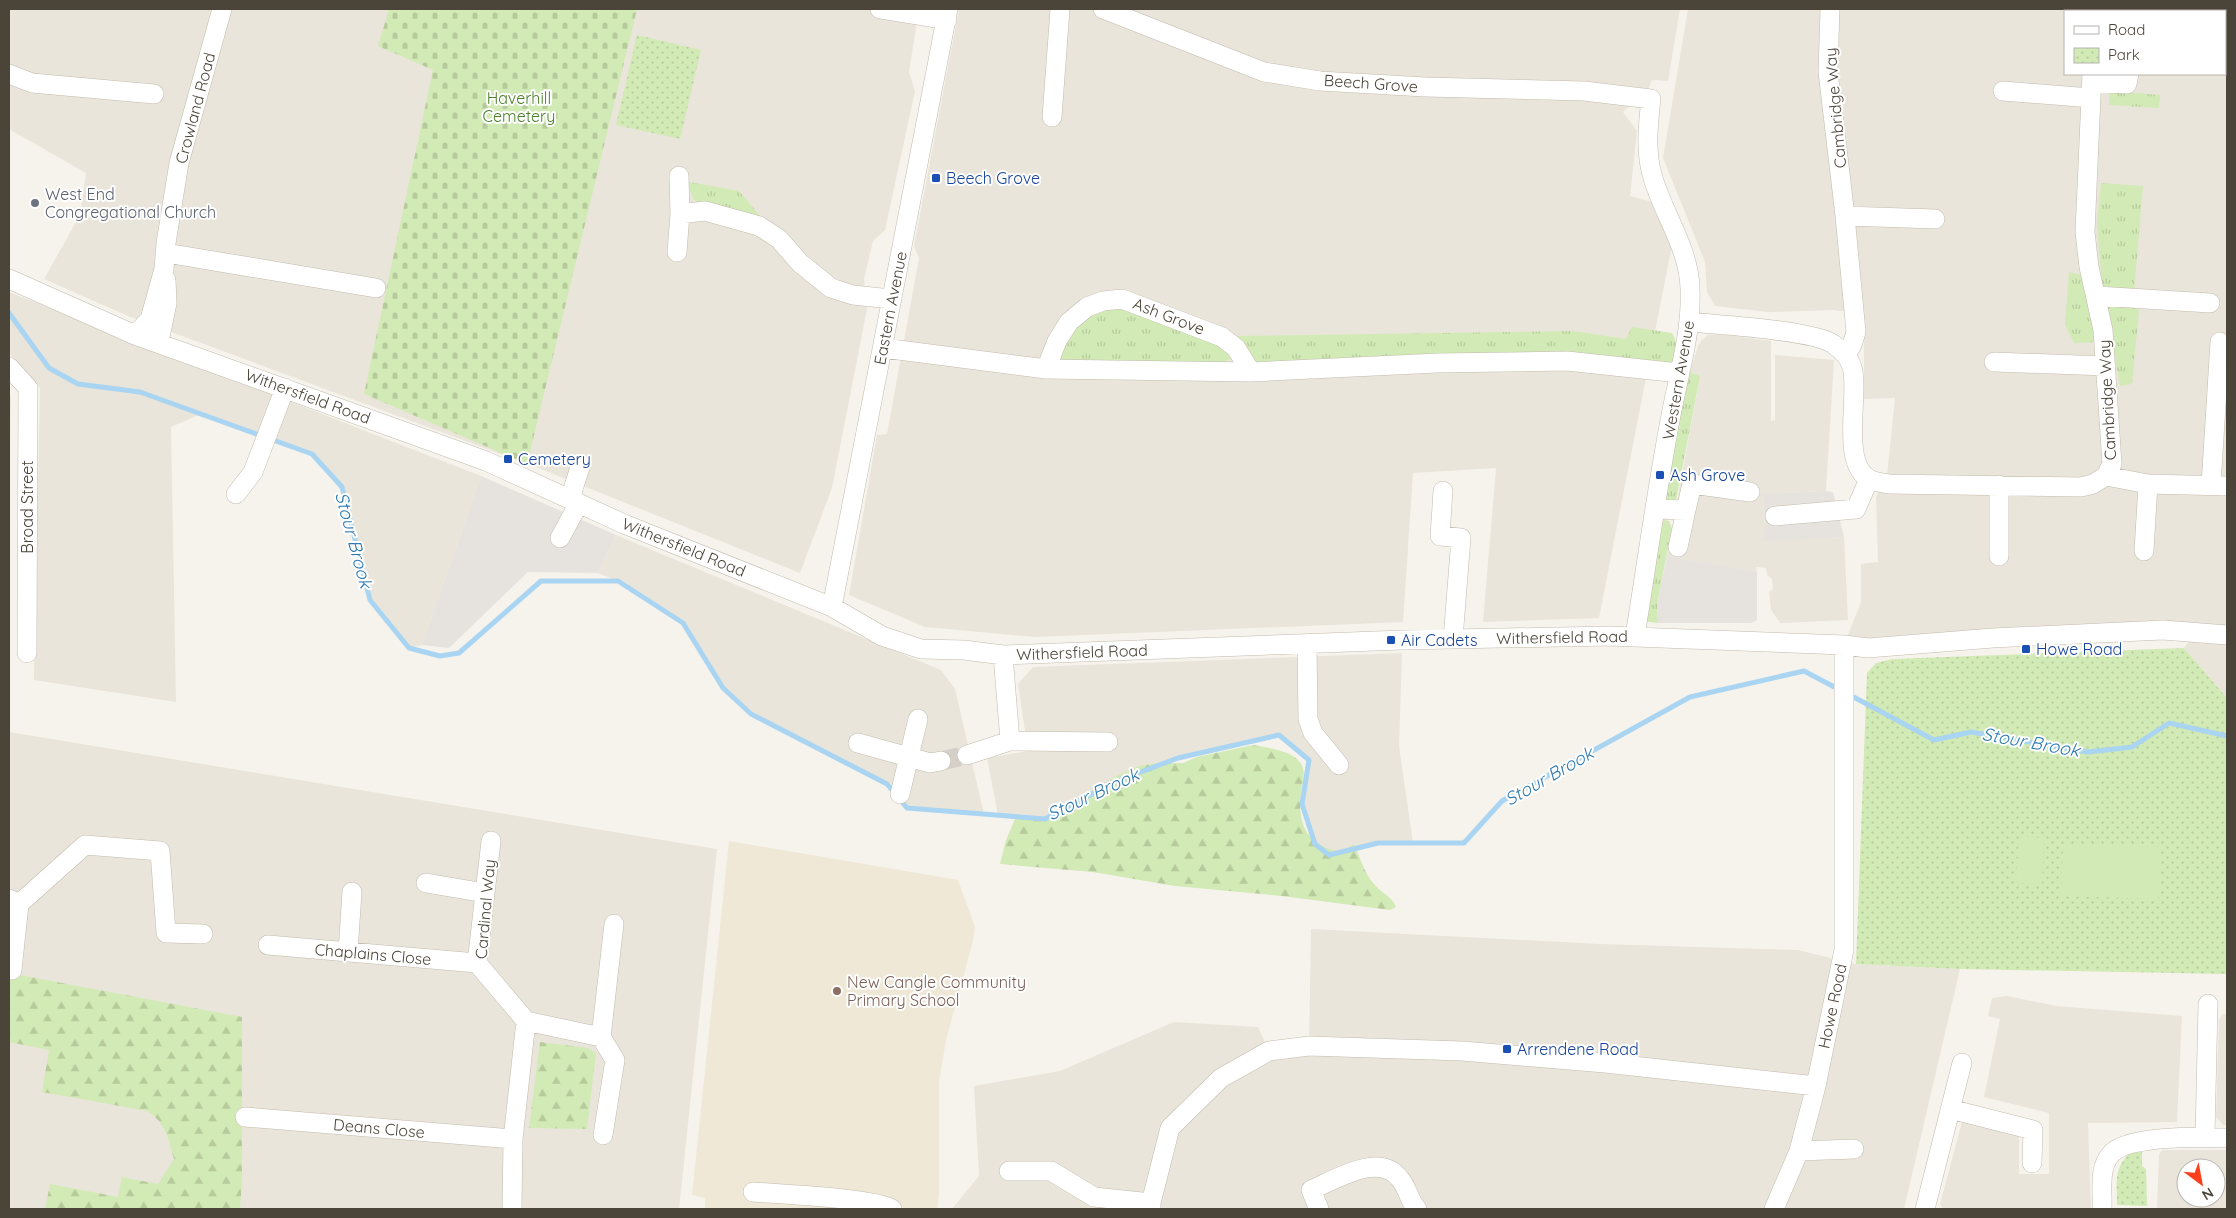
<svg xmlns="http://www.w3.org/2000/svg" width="2236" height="1218" font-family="Quicksand,sans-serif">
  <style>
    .residential { fill: #eae5da; fill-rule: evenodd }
    .industrial { fill: #e6e2dd }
    .education { fill: #efe8d6 }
    .grass { fill: url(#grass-tufts) }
    .forest { fill: url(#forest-firs) }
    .cemetery { fill: url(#cemetery-stones) }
    .park { fill: url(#park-dots) }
    .pitch { fill: #d2eab5 }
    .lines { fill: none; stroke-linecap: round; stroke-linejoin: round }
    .stream { stroke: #a9d4f2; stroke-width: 5 }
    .minor-tunnel { stroke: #d4d0c8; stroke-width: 19; stroke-dasharray: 19 9; stroke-linecap: butt }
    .minor-casing { stroke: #c2bbae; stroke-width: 20 }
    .minor { stroke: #fff; stroke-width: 19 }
    .transit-dot { fill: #1a4fb4; stroke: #fff; stroke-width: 2 }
    .worship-dot { fill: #6b7280; stroke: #fff; stroke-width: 2 }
    .education-dot { fill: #8d6e63; stroke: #fff; stroke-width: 2 }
    .labels { text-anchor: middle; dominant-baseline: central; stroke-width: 4; stroke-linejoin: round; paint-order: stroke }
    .street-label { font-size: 16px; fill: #4b4439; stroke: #fff }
    .park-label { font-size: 16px; fill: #4a7f2a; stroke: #fff }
    .transit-label { font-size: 16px; fill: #164399; stroke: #fff; text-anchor: start }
    .worship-label { font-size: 16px; fill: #5b616d; stroke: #fff; text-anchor: start }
    .education-label { font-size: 16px; fill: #785e54; stroke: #fff; text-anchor: start }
    .water-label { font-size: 18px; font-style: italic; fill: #2e7ab2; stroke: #fff }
  </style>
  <defs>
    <pattern id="grass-tufts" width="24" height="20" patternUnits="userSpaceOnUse" patternTransform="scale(1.25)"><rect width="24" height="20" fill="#d2eab5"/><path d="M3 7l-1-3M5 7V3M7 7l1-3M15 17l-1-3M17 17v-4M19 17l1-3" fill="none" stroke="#b6ca9c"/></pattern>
    <pattern id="forest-firs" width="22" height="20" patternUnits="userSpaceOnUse" patternTransform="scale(1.25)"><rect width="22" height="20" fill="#d2eab5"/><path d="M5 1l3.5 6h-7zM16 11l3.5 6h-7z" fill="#b6ca9c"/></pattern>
    <pattern id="cemetery-stones" width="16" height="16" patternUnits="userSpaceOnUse" patternTransform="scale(1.25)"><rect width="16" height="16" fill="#d2eab5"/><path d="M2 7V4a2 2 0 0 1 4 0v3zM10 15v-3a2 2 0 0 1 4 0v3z" fill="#b6ca9c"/></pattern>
    <pattern id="park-dots" width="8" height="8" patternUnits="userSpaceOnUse" patternTransform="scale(1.25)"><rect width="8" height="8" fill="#d2eab5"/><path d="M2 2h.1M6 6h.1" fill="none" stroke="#b6ca9c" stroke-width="1.8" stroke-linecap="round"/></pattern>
  </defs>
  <rect width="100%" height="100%" fill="#f6f3ec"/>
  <!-- residential -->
  <path class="residential" d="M9 9H919L909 72 915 91 885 230 873 241 864 279 867 309 832 488 800 573 536 467 128 316 44 279 80 215 86 173 9 129Z
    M959 9H1680L1668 81 1652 80 1647 92 1623 112 1637 131 1630 196 1652 202 1673 240 1599 618 1483 622 1496 468 1413 473 1403 622 1035 637 925 627 849 595 877 435 887 434 919 258 914 246Z
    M1688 9H2067L2082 11H2065V74H2225V11H2147L2154 9H2227V698L2184 648 2194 633 1844 645 1861 602V564L1878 562 1876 497 1887 476 1895 398 1864 399V314L1833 310 1768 312 1715 306 1707 292 1705 262 1663 158Z
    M9 292 481 476 422 645 409 648 370 600 342 487 312 454 203 413 171 427 176 702 34 680 40 388 9 353Z
    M1718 334 1771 341V421L1775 420V355L1834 360 1826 491 1763 494 1765 526 1763 540 1844 537 1848 620 1780 623 1771 610 1769 592 1773 589 1772 579 1767 575 1766 568 1756 567 1757 572 1667 556 1700 376 1690 372 1698 346 1702 340 1708 335Z
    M9 394 11 396 9 498Z
    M616 535 941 670 955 689 984 814 907 808 887 784 751 714 723 688 683 623 618 581 598 573Z
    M1402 653 1399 746 1413 843H1378L1329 855 1315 844 1302 804 1308 760 1279 735 1178 758 1114 782 1045 819 998 815 987 758 1028 751 1018 684 1033 667Z
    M9 732 717 849 679 1209H9Z
    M1311 929 1600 944 1798 950 1855 964 1960 969 1904 1209H952L979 1176 974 1086 1060 1071 1174 1022 1258 1027 1269 1051 1309 1046Z
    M2007 996 2057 1006 2182 1016 2177 1122 2088 1123 2091 1209H1943L1940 1204 1962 1122 1970 1117 2019 1132V1174H2049V1113L1984 1097 2000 1019 1988 1016 1992 998Z
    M2222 1014H2227V1125H2223L2216 1117 2219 1020Z
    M2162 1150H2227V1209H2157L2159 1155ZM2186 1168H2216V1198H2186Z"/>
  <!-- industrial -->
  <path class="industrial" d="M481 476 616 535 598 573 528 572 449 648 422 645Z
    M1826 491 1833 492 1844 537 1763 541 1765 526 1763 494Z
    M1667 556 1757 572V620L1751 623H1658L1657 604Z"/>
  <!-- education -->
  <path class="education" d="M2067 9H2154L2147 11H2082Z
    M729 841 958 880 975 927 973 941 946 1040 939 1082V1194L937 1209H705V1198L692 1195Z"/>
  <!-- grass -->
  <path class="grass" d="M2200 9H2227V41H2225V11H2192Z
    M2110 91 2160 95 2159 108 2109 105Z
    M689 182 739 191 767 224 701 206C692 199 690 194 689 182Z
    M2101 183 2143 186 2134 293 2135 308 2139 311 2132 384 2120 386 2102 284 2097 223Z
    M2069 272 2082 275 2097 342 2074 343 2065 325Z
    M1121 303 1218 342 1234 356 1223 364 1065 361 1060 359 1058 355 1086 313Z
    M1632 327 1672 333C1680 349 1679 354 1669 369L1257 363 1232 336 1573 331 1626 339Z
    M1690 372 1700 376 1676 501 1670 504 1663 498 1684 384Z
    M1664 520 1669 521 1672 528 1657 604 1658 623 1643 621 1657 526Z"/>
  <!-- forest -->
  <path class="forest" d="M1253 745C1267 748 1290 750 1300 762 1307 771 1302 783 1301 792 1297 825 1307 846 1341 852L1354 844C1360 857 1364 873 1374 884 1382 894 1391 895 1396 907L1390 910 1282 896 1175 886 1093 872 1000 864 1006 840 1015 819H1036L1052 815 1118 775 1139 766 1156 763H1183L1197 757Z
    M9 973 242 1017V1179L240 1209H45L50 1184 118 1197 122 1177 158 1184 174 1159C168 1138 166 1123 147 1111L42 1092 49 1050 9 1042Z
    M540 1042 588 1048 596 1053 587 1129 529 1128Z"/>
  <!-- cemetery -->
  <path class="cemetery" d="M389 9H637L527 464 364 394 433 70 378 46Z"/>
  <!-- park -->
  <path class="park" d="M637 35 701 50 680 139 616 125Z
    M2184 648 2227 698V974L1960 969 1856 964 1867 673 1876 663 1893 659Z
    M2133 1151H2142V1166L2146 1169 2147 1206 2117 1205C2117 1182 2113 1166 2133 1151Z"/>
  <!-- pitch -->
  <path class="pitch" d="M2019 836 2044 838 2042 884 2016 883Z
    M2063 844 2161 847 2158 899 2061 896Z"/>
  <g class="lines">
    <!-- stream -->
    <path class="stream" d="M9 313 49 368 78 384 140 392 312 454 342 487 370 600 409 648 440 656 459 653 541 581H618L683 623 723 688 751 714 887 784 907 808 1045 819 1114 782 1178 758 1279 735 1309 760 1302 804 1315 844 1329 855 1378 843H1464L1502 801 1690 697 1804 671 1840 690
      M1848 694 1934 740 1971 732 2088 752 2132 747 2169 723 2227 736"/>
    <!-- minor-tunnel -->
    <path class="minor-tunnel" d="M941 761 967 755"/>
    <!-- minor casing -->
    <g class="minor-casing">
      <path id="minor" d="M880 9 947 20
        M1103 9 1264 72 1320 81 1425 87 1584 91 1651 99C1648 125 1645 153 1653 178 1664 215 1689 249 1690 288 1692 331 1679 373 1671 415 1657 488 1647 562 1635 636
        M1830 9 1828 72 1845 216 1856 332 1852 345 1846 354
        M9 74 32 83 154 94
        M2092 82 2127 84 2129 74
        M2003 91 2091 98
        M1052 117 1060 9
        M680 214 705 211 759 226 779 239 800 263 831 288 853 295 891 299
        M1845 216 1935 219
        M677 252 680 214 679 176
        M166 253 376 288
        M9 279 135 335 486 461 624 524 832 607 882 636 921 649 964 650 1003 655 1402 640 1608 636 1844 645 1868 648 1993 638 2163 630 2227 635
        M2097 296 2210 303
        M1690 322C1719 325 1813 330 1833 344 1842 350 1849 357 1852 367 1860 395 1839 465 1871 480 1876 482 1883 483 1889 484L2081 487 2093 484 2106 476 2112 464 2103 330 2089 267 2085 232 2092 74
        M135 335 150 319 164 269 166 243 179 163 222 9
        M159 342 167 303 166 280
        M883 348 1046 369 1251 372 1438 363 1567 361 1679 373
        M1994 362 2106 366
        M9 367 28 388 27 653
        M1046 369 1057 341 1069 322 1087 307 1103 301 1122 299 1222 337 1236 348 1251 372
        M2106 476 2148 484 2227 486
        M2211 485 2220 342
        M1443 491 1440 536 1461 538 1453 639
        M236 494 253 472 285 388
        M570 499 581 464
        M1656 509 1686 510 1692 484 1750 492
        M1775 516 1856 509 1869 479
        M560 538 579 503
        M1678 547 1686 510
        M2144 551 2148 484
        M1999 556V485
        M832 607 948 9
        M1307 644 1308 719 1313 733 1339 765
        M1003 655 1010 741 1108 742
        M858 743 930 763 941 761
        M967 755 1010 741
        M900 794 918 719
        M491 841 477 963 526 1021 601 1037 615 1060 603 1135
        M426 883 485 893
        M9 899 19 904 12 970
        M19 904 85 845 160 851 166 933 203 934
        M268 945 477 963
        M348 952 352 892
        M601 1037 614 924
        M1950 1109 2033 1130 2032 1163
        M245 1117 513 1139
        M2205 1137 2208 1004
        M1799 1151 1854 1149
        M1009 1171H1051L1094 1197 1151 1203
        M753 1192C778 1194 876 1198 892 1209
        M512 1209 513 1139 526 1021
        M1151 1209V1203L1170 1128 1221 1078 1269 1051 1309 1046 1462 1051 1605 1063 1816 1086
        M1319 1209 1311 1190C1335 1180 1380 1151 1400 1179 1408 1188 1409 1201 1417 1209
        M1774 1209 1799 1151 1816 1086 1844 950V645
        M1925 1209 1962 1063
        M2102 1209C2103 1192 2098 1168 2111 1154 2128 1135 2203 1137 2227 1138"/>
    </g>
    <!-- minor -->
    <use href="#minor" class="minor"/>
  </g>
  <!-- markers -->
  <g class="transit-dot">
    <rect x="931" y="173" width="10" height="10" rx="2.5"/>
    <rect x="503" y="454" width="10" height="10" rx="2.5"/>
    <rect x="1655" y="470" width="10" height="10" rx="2.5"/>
    <rect x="1386" y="635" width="10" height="10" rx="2.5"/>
    <rect x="2021" y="644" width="10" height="10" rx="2.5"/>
    <rect x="1502" y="1044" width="10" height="10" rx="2.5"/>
  </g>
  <circle class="worship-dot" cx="35" cy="203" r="5"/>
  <circle class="education-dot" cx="837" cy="991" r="5"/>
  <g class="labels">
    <!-- street labels -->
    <g class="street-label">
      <text transform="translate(1371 83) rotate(4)">Beech Grove</text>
      <text transform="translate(195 108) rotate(-75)">Crowland Road</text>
      <text transform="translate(1835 108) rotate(-95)">Cambridge Way</text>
      <text transform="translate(890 308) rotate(-79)">Eastern Avenue</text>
      <text transform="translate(1169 316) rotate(21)">Ash Grove</text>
      <text transform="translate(1678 380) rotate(-80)">Western Avenue</text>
      <text transform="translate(308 396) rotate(20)">Withersfield Road</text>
      <text transform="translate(2107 400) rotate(-93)">Cambridge Way</text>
      <text transform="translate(27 507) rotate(-90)">Broad Street</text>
      <text transform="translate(684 547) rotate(22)">Withersfield Road</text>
      <text transform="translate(1562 637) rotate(-1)">Withersfield Road</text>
      <text transform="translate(1082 652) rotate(-2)">Withersfield Road</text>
      <text transform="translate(485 909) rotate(-85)">Cardinal Way</text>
      <text transform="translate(373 954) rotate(5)">Chaplains Close</text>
      <text transform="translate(1832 1006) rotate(-78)">Howe Road</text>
      <text transform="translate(379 1128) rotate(5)">Deans Close</text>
    </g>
    <!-- park labels -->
    <g class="park-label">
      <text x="519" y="98">Haverhill<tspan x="519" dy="18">Cemetery</tspan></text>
    </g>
    <!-- transit labels -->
    <g class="transit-label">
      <text x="946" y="178">Beech Grove</text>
      <text x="518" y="459">Cemetery</text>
      <text x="1670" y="475">Ash Grove</text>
      <text x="1401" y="640">Air Cadets</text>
      <text x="2036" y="649">Howe Road</text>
      <text x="1517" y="1049">Arrendene Road</text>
    </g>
    <!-- worship labels -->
    <g class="worship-label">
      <text x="45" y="194">West End<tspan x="45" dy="18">Congregational Church</tspan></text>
    </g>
    <!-- education labels -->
    <g class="education-label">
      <text x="847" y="982">New Cangle Community<tspan x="847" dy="18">Primary School</tspan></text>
    </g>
    <!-- water labels -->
    <g class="water-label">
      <text transform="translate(354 540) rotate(75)">Stour Brook</text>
      <text transform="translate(2031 742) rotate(10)">Stour Brook</text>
      <text transform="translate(1549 776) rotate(-30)">Stour Brook</text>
      <text transform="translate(1093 794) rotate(-25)">Stour Brook</text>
    </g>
  </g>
  <!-- border -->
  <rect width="2236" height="1218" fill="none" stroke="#4b4439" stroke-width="20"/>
  <!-- legend -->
  <rect x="2064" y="10" width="162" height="65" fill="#ffffff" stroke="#b7b4b0"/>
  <rect x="2074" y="26" width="25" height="8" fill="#ffffff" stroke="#b7b4b0"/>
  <text x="2108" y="35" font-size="15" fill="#4b4439">Road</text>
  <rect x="2074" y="48" width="25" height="15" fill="url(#park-dots)" stroke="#b7b4b0"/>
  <text x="2108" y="60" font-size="15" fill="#4b4439">Park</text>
  <!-- north arrow -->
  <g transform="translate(2201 1183) rotate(148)"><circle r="24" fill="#ffffff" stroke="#b7b4b0"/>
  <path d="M0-4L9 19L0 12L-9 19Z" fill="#fc3f1d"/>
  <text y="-8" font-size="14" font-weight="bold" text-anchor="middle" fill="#4b4439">N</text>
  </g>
</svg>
